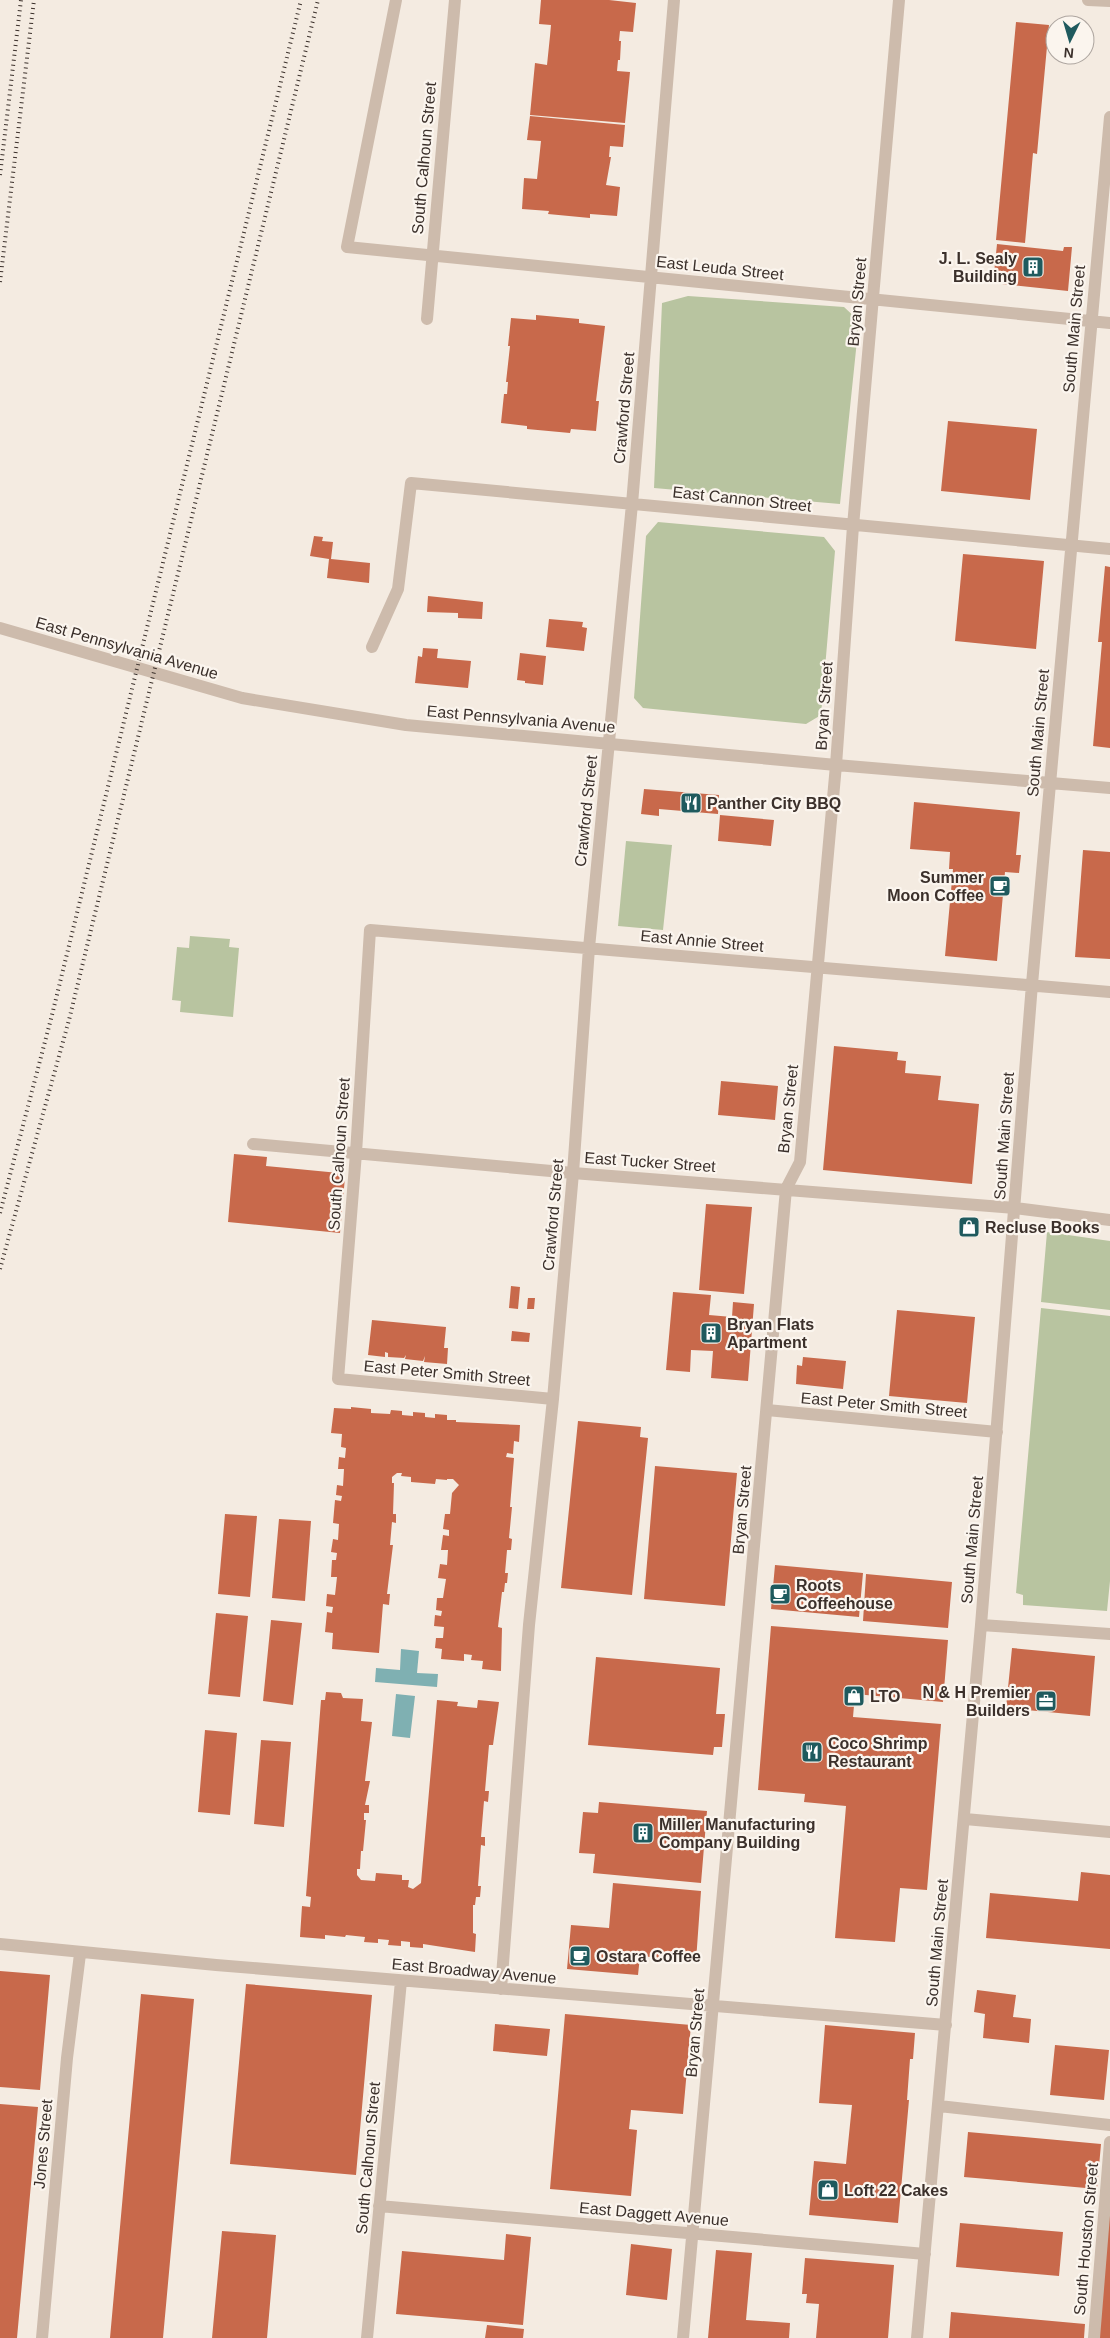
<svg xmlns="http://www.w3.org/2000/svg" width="1110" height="2338" font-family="Arial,sans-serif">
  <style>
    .green { fill: #b8c4a0 }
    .water { fill: #7fb0b2 }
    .building { fill: #c8694b }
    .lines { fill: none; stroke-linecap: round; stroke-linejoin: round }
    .minor { stroke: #cdbbac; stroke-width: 12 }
    .rail { stroke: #3b302b; stroke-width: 4; stroke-dasharray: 1 4; stroke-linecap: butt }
    .labels { text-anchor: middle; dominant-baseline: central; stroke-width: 4.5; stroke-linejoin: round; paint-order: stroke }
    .street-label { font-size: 16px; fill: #3b302b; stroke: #fbf5ee }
    .poi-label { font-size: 16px; font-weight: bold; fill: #3b302b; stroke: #fbf5ee; text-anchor: start }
  </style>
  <rect width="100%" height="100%" fill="#f4ebe1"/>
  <!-- green -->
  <path class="green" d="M688 296 844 307 859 321 840 504 654 488 662 303Z
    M658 522 824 537 835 551 821 715 806 724 643 708 634 698 646 536Z
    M626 841 672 845 663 930 618 926Z
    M190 936 230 939 229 947 239 948 233 1017 180 1012 181 1001 172 1000 177 947 189 948Z
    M1047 1232 1110 1241V1310L1041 1302Z
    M1041 1308 1110 1316V1581L1107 1611 1023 1605V1595L1016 1593Z"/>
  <!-- water -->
  <path class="water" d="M401 1649 419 1651 417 1673 438 1674 437 1687 375 1682 376 1668 400 1670Z
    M396 1694 415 1696 410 1738 392 1736Z"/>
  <!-- building -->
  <path class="building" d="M541 0H609L636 3 633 32 620 31 619 41H621L620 60H618L617 71 630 72 625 123 530 115 535 63 547 65 550 36 551 25 539 24Z
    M1016 22 1049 25 1037 154 1033 153 1025 243 996 240Z
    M530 116 625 125 623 147 610 146 609 157H611L606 185 620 187 617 216 590 214V218L548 214 549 211 522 209 524 178 537 179 541 141 527 140Z
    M997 244 1063 251 1064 247H1072L1068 291 993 283Z
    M536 315 579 319V323L605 326 596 401H599L596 431 571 429 570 433 527 429V426L501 423 504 394H507L508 382H506L510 346H508L511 318 536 320Z
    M948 421 1037 429 1030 500 941 491Z
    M314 536 323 537 322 541 333 542 331 559 370 563 369 583 327 578 329 559 310 556Z
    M963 554 1044 561 1036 649 955 641Z
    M1105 566 1110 567V748L1093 746 1102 642H1098Z
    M428 596 483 602 482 619 458 618V613L427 612Z
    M549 619 583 622 582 627 587 628 584 651 546 647Z
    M423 648 438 649 437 658 471 661 468 688 415 683 418 656 422 657Z
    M520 653 546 656 543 685 525 683V681L517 680Z
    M644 789 719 795 718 814 659 809V816L641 814Z
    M914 802 1020 812 1016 855H1021L1019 873 1005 872 997 961 945 956 953 869H949L950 852 910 849Z
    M720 815 774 820 771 846 718 841Z
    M1083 850 1110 852V959L1075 957Z
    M834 1046 898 1052 897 1060 906 1061 905 1073 941 1076 938 1100 979 1104 972 1184 823 1170Z
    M721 1081 778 1086 775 1120 718 1115Z
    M234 1154 267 1157 266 1166 339 1173V1176L345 1177 340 1233 228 1222Z
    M706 1204 752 1207 744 1294 699 1290Z
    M511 1286 520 1287 518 1309 509 1308Z
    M673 1292 711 1295 709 1315 732 1317 733 1302 754 1304 748 1381 711 1378 713 1351 691 1350 690 1372 666 1370Z
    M528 1298H535L534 1309H527Z
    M897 1310 975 1317 967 1403 889 1396Z
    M372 1320 446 1327 444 1348H448L447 1364 424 1362 425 1356 423 1361 405 1359 406 1355 404 1358 388 1357V1353L385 1352V1357L368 1355Z
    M512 1331 530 1333 529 1342 511 1341Z
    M803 1357 846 1361 843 1389 796 1384 797 1365 802 1366Z
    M351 1407 371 1409V1413L390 1414 391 1410 402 1411V1415L413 1416V1412L425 1413V1417L435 1418V1414L447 1415V1420H456V1422L520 1425 519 1442 514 1441 513 1454 507 1453 506 1457 514 1458 510 1507H512L509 1538 512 1539 511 1550H507L505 1573H508L507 1583H505L504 1592H502L498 1627 502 1628 501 1671 482 1669 483 1661 471 1660 472 1655 464 1654V1661L441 1659 442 1649 435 1648 436 1638H443L444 1627 434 1626 435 1615 441 1616 442 1611 436 1610 437 1598H443L446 1579 438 1578 440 1564 447 1565 448 1550H441L443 1535 449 1536V1530L443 1529 445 1514H450L452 1493 459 1485 453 1479H447V1480L436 1479 435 1484 411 1482V1477L401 1476 402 1473H397L392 1477V1483H394L393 1514H396V1523L392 1522 390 1545H393L387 1594H390L389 1605 383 1604 379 1653 332 1649 333 1633 325 1632 327 1612 332 1613 333 1607 326 1606 327 1594 335 1595 337 1577H331L332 1560H336L337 1553 331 1552 333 1539 338 1540 339 1524 333 1523 335 1500 341 1501 342 1496 336 1495 337 1485 343 1486 344 1469H338L339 1457 345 1458 346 1448 341 1447 342 1434 331 1433 334 1408 351 1409Z
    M578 1421 641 1427 640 1437 648 1438 632 1595 561 1588Z
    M655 1466 737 1473 725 1606 644 1599Z
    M225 1514 257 1516 250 1597 218 1594Z
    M279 1519 311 1521 305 1601 272 1598Z
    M775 1565 863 1573 859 1617 771 1609Z
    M866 1574 952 1582 948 1628 863 1621Z
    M216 1613 248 1616 240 1697 208 1694Z
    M271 1620 302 1623 293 1705 263 1701Z
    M771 1626 948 1640 943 1702 855 1694 853 1717 941 1724 927 1890 900 1888 895 1942 835 1938 846 1806 804 1802 805 1794 758 1790Z
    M1012 1648 1095 1656 1090 1716 1006 1708Z
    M596 1657 720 1668 716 1714H725L722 1747H714L713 1755 588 1745Z
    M326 1692 341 1693 343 1698 363 1699 361 1721 372 1722 365 1781H370L365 1805H369V1813H364V1820H366L363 1851H361L360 1869H357V1875L361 1880 375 1881 376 1873 402 1875V1880H409L408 1887 413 1889 421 1883 437 1700 458 1702 457 1706 477 1708 478 1700 499 1702 493 1745H489L485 1791H489L488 1802 484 1801 481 1837H485V1846L481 1845 478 1886H481L480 1897H476L475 1905H473V1933L476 1934 475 1952 423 1944V1948L410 1947V1942L401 1941V1946L388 1945 389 1940 378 1939V1943L364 1942 365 1937 346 1935 345 1937 325 1935V1939L300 1937 302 1906 310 1907 311 1897 306 1896 321 1700H325Z
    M205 1730 237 1733 230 1815 198 1812Z
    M261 1740 291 1742 284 1827 254 1824Z
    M599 1802 707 1811 701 1883 593 1873 595 1854 579 1853 583 1812 598 1813Z
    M1081 1872 1110 1875V1949L986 1938 990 1893 1078 1901Z
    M613 1883 701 1891 696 1961 640 1956 638 1975 567 1969 571 1925 609 1928Z
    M0 1971 50 1975 40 2090 0 2087Z
    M246 1984 372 1995 356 2175 230 2164Z
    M977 1990 1016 1995 1013 2017 1031 2019 1029 2043 983 2038 985 2014 974 2012Z
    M141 1994 194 1999 163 2338H110Z
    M565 2014 691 2025 683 2114 631 2110 629 2129 637 2130 631 2196 550 2189Z
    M495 2024 550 2029 547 2056 493 2051Z
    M825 2025 915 2033 913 2059H910L907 2100H909L898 2223 809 2215 814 2161 846 2164 852 2105 819 2103Z
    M1055 2045 1109 2050 1104 2100 1050 2095Z
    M0 2104 38 2107 17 2338H0Z
    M968 2132 1101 2144 1097 2189 964 2177Z
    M1110 2199V2338H1098Z
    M960 2223 1063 2232 1059 2276 956 2267Z
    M222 2231 276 2235 267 2338H212Z
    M506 2234 531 2237 523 2325 396 2314 402 2251 504 2260Z
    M631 2244 672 2249 667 2300 626 2295Z
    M716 2250 752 2253 746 2320 790 2323 789 2338H708Z
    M805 2258 894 2265 888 2338H816L819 2304 806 2303 807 2294H802Z
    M951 2312 1085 2324 1084 2338H949Z
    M487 2325 524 2329 523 2338H485Z"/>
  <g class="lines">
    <!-- minor -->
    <path class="minor" d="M396 0 347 247 1110 323
      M1088 0 1110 1
      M427 319 455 0
      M0 628 242 698 406 725 836 765 1110 788
      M372 647 398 589 411 483 1110 549
      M253 1144 573 1173 1015 1208 1110 1220
      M553 1399 338 1379 356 1153 370 930 1110 992
      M767 1410 997 1432
      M981 1625 1110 1634
      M965 1819 1110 1832
      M0 1944 216 1965 946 2025
      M501 1989 529 1625 553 1399 573 1173 589 948 632 504 674 0
      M939 2106 1110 2125
      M379 2206 925 2254
      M42 2338 67 2058 80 1954
      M367 2338 401 1981
      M683 2338 786 1189 800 1162 836 765 853 526 899 0
      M917 2338 981 1625 1032 984 1110 117
      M1094 2338 1110 2142"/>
    <!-- rail -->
    <path class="rail" d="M0 175 21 0
      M0 282 34 0
      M0 1213 52 1015 301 0
      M0 1269 69 1020 318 0"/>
  </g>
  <!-- icons -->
  <defs>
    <g id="building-square" transform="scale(1.125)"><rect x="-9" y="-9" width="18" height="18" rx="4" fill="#1f5a5e" stroke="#fbf5ee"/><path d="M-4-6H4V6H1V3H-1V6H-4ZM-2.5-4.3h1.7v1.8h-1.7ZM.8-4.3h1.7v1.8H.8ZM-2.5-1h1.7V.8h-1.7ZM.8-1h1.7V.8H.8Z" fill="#fff"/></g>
    <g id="restaurant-square" transform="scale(1.125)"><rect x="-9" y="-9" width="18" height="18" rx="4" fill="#1f5a5e" stroke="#fbf5ee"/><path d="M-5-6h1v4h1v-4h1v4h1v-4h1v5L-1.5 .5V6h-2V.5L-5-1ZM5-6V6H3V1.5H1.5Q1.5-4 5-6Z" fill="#fff"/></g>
    <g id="cafe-square" transform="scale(1.125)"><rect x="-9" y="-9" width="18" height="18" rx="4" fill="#1f5a5e" stroke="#fbf5ee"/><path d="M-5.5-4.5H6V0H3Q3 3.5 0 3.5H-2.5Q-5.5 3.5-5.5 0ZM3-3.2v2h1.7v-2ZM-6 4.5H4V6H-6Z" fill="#fff"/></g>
    <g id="shop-square" transform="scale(1.125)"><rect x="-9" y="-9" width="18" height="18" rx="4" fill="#1f5a5e" stroke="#fbf5ee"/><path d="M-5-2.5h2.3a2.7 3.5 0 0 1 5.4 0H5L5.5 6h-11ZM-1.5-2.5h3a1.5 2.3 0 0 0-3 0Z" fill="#fff"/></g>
    <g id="office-square" transform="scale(1.125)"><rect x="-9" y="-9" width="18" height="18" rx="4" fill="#1f5a5e" stroke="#fbf5ee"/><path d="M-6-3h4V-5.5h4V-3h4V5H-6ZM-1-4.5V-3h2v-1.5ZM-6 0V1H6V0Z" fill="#fff"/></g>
  </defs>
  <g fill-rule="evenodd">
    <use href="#building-square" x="1033" y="267"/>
    <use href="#restaurant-square" x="691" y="803"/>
    <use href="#cafe-square" x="1000" y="886"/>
    <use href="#shop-square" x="969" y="1227"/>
    <use href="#building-square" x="711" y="1333"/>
    <use href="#cafe-square" x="780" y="1594"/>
    <use href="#shop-square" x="854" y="1696"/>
    <use href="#office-square" x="1046" y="1701"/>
    <use href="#restaurant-square" x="812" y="1752"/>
    <use href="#building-square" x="643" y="1833"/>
    <use href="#cafe-square" x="580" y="1956"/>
    <use href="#shop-square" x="828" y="2190"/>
  </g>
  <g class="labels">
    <!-- street labels -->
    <g class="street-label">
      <text transform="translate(424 158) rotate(-85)">South Calhoun Street</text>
      <text transform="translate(720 268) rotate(6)">East Leuda Street</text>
      <text transform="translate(857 302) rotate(-85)">Bryan Street</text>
      <text transform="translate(1074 329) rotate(-85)">South Main Street</text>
      <text transform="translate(624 408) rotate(-85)">Crawford Street</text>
      <text transform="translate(742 499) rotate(6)">East Cannon Street</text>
      <text transform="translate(127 648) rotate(16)">East Pennsylvania Avenue</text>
      <text transform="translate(824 706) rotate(-86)">Bryan Street</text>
      <text transform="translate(521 719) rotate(5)">East Pennsylvania Avenue</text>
      <text transform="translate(1038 733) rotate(-85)">South Main Street</text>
      <text transform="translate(586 811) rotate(-84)">Crawford Street</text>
      <text transform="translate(702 941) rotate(5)">East Annie Street</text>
      <text transform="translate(788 1109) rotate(-84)">Bryan Street</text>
      <text transform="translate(1004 1136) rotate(-86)">South Main Street</text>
      <text transform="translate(339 1154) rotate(-86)">South Calhoun Street</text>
      <text transform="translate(650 1162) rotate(4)">East Tucker Street</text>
      <text transform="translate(553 1215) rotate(-85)">Crawford Street</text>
      <text transform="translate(447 1373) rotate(5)">East Peter Smith Street</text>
      <text transform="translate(884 1405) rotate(5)">East Peter Smith Street</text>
      <text transform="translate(742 1510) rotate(-85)">Bryan Street</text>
      <text transform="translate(972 1540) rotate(-85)">South Main Street</text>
      <text transform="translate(937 1943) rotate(-85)">South Main Street</text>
      <text transform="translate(474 1971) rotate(5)">East Broadway Avenue</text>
      <text transform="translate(695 2033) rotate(-85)">Bryan Street</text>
      <text transform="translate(43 2144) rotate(-85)">Jones Street</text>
      <text transform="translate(368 2158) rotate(-85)">South Calhoun Street</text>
      <text transform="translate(654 2214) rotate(5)">East Daggett Avenue</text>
      <text transform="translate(1086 2239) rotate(-85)">South Houston Street</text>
    </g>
    <!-- poi labels -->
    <g class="poi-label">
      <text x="1017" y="258" text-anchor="end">J. L. Sealy<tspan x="1017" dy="18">Building</tspan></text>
      <text x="707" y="803">Panther City BBQ</text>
      <text x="984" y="877" text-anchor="end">Summer<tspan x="984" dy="18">Moon Coffee</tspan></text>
      <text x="985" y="1227">Recluse Books</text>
      <text x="727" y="1324">Bryan Flats<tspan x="727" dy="18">Apartment</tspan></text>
      <text x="796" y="1585">Roots<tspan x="796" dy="18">Coffeehouse</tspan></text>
      <text x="1030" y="1692" text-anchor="end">N &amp; H Premier<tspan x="1030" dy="18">Builders</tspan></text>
      <text x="870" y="1696">LTO</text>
      <text x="828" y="1743">Coco Shrimp<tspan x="828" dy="18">Restaurant</tspan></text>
      <text x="659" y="1824">Miller Manufacturing<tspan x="659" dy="18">Company Building</tspan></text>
      <text x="596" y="1956">Ostara Coffee</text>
      <text x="844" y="2190">Loft 22 Cakes</text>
    </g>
  </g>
  <!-- north arrow -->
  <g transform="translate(1070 40) rotate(185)"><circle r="24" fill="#fbf5ee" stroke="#aea6a0"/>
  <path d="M0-4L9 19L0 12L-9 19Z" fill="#1f5a5e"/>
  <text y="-8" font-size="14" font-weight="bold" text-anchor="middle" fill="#3b302b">N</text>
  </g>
</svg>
